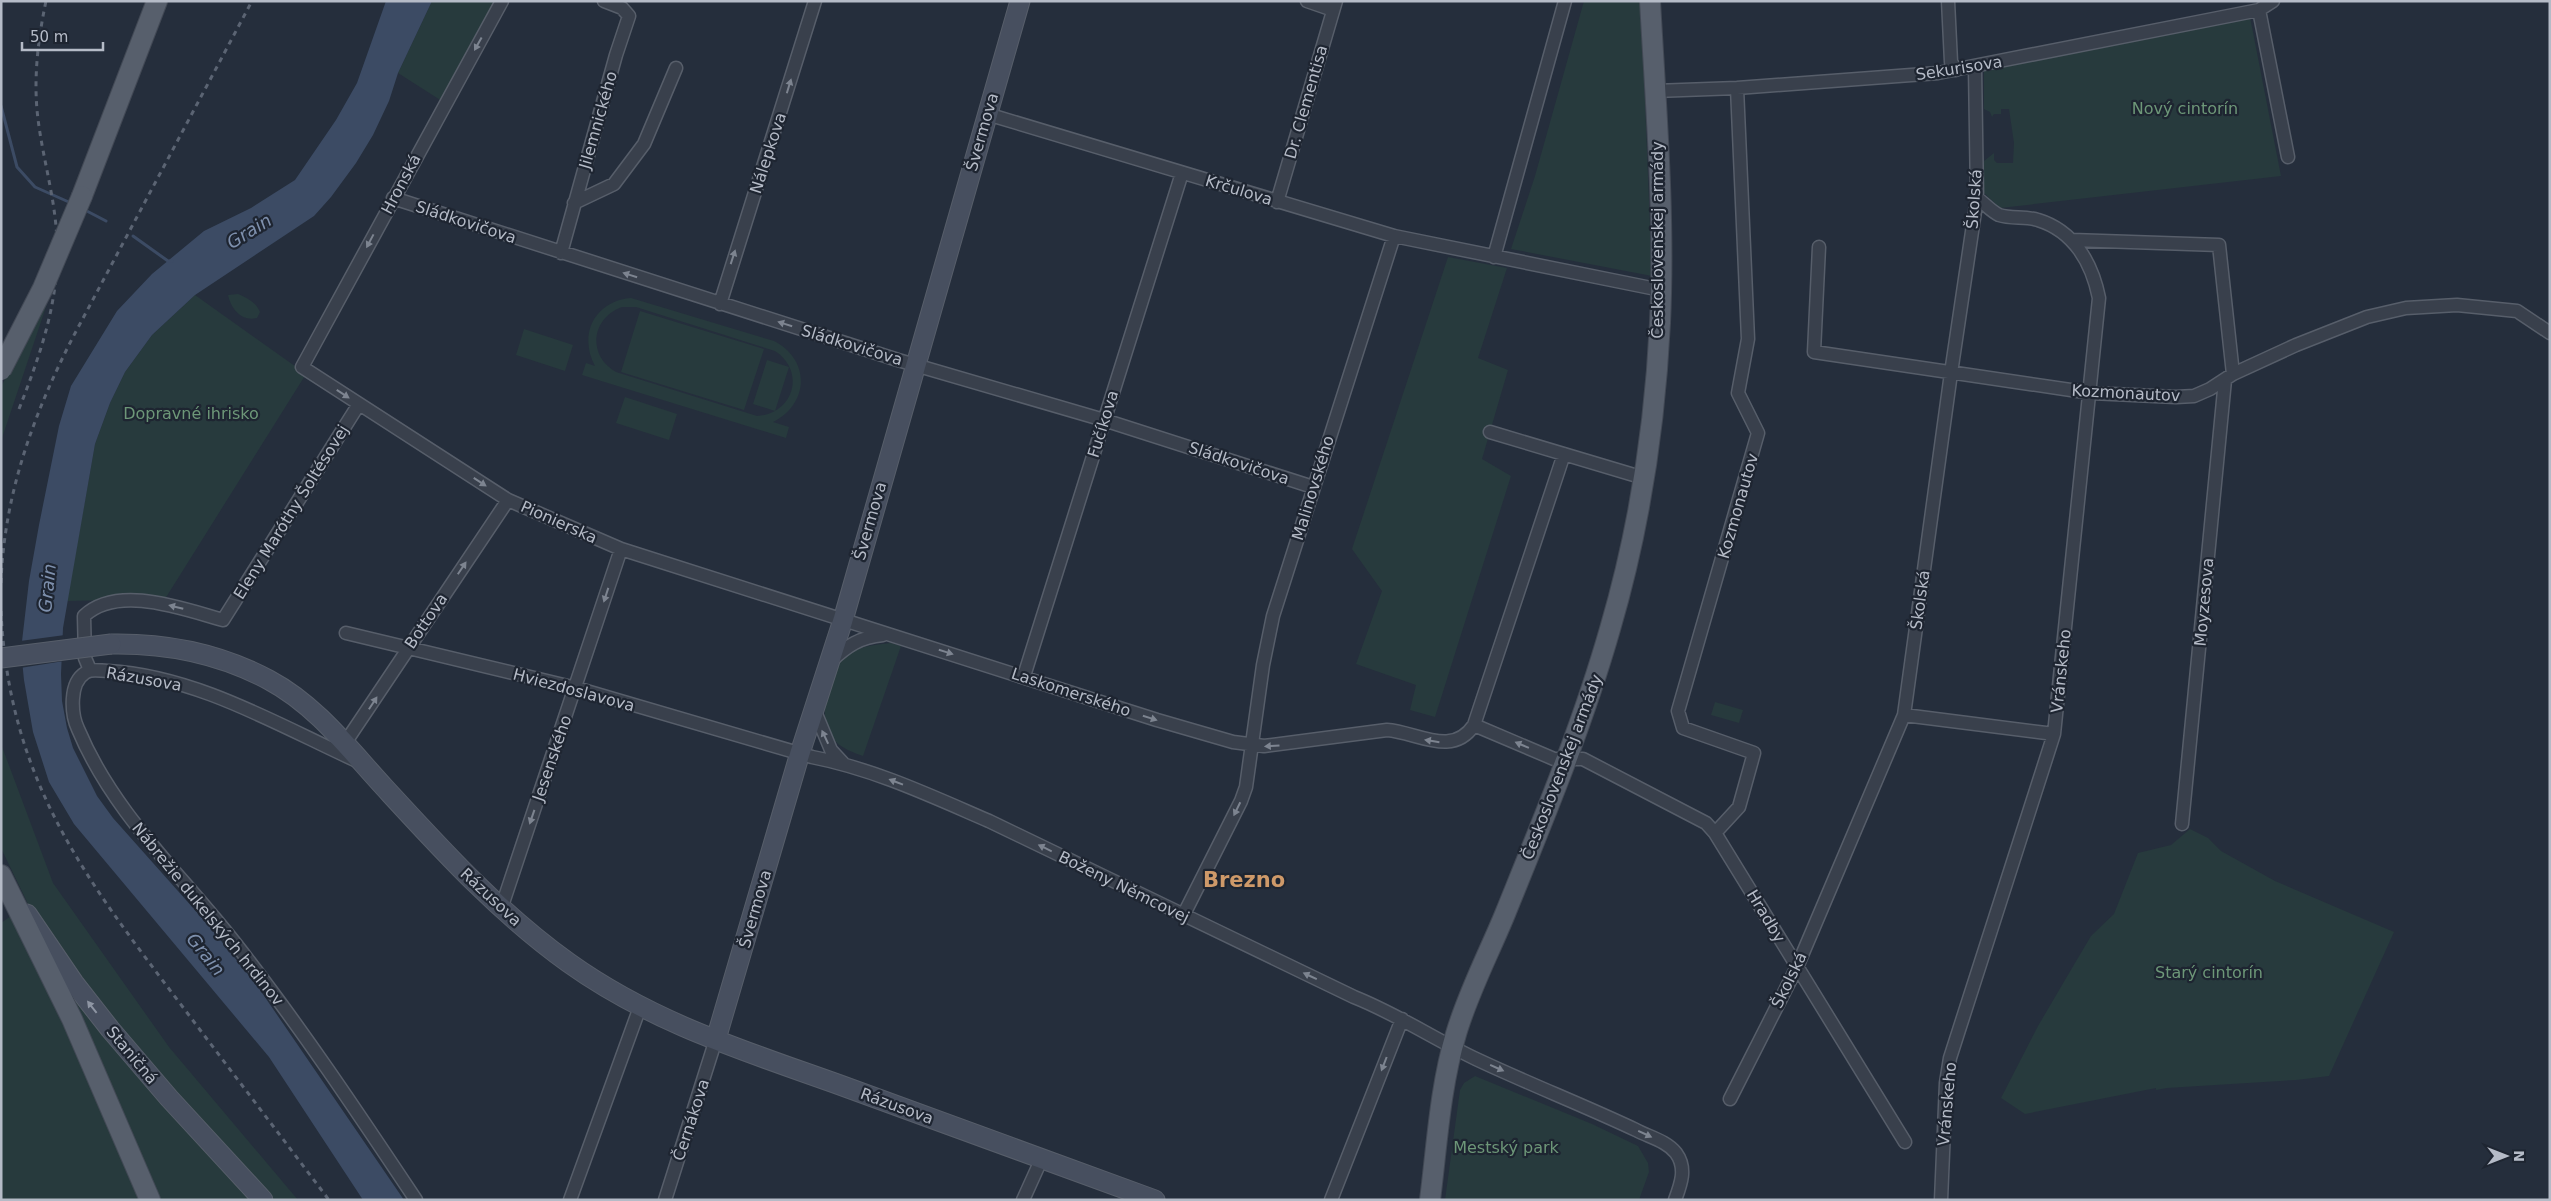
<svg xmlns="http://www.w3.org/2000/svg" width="2551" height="1201" font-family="'DejaVu Sans',sans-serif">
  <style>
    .green { fill: #273a3d; fill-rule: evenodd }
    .water { fill: #3c4b64 }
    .pier { fill: #252e3c }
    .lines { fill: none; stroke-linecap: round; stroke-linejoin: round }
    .stream { stroke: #3c4b64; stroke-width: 3 }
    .street-casing { stroke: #575e6a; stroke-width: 15 }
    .secondary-casing { stroke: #575e6a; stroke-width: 21 }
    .primary-casing { stroke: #424955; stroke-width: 22 }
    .street { stroke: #39404c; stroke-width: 12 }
    .secondary { stroke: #474f5f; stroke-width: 19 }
    .primary { stroke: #575f6c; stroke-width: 20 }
    .rail { stroke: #5b6473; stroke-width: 3; stroke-dasharray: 5 5; stroke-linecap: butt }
    .secondary-bridge-casing { stroke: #575e6a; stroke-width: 21; stroke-linecap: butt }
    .primary-bridge-casing { stroke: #424955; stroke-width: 22; stroke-linecap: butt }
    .secondary-bridge { stroke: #474f5f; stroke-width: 19 }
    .primary-bridge { stroke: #575f6c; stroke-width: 20 }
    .oneway { fill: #7d8490 }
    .oneway2 { fill: #8e95a3 }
    .labels { text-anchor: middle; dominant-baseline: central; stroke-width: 4.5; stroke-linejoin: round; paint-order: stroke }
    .street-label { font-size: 16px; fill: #b5bbc7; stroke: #1e2531 }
    .park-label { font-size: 16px; fill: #6d9778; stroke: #1e2531 }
    .water-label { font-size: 18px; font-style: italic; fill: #7e90ad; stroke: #1e2531 }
    .district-label { font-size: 21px; font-weight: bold; fill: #ce9969; stroke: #1e2531 }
  </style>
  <rect width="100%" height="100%" fill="#252e3c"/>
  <!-- green -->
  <path class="green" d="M432 1H502L445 103 398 73Z
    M1584 1H1641L1652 276 1511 249 1535 176Z
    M2250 17 2281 176 2000 208 1984 193V161L1994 153V160L1997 163H2013L2014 143 2009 109H2001V114H1994L1992 117 1990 112 1984 109V66Z
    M1448 257 1507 268 1478 358 1508 370 1482 459 1511 476 1435 717 1410 710 1416 685 1356 664 1382 591 1352 549Z
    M54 283 1 441V387Z
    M238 294C247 298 256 302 260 312L257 318C242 322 231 309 228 295Z
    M195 295 306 374 165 599 67 601 95 444 110 403 125 372 152 335Z
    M631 298 774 341C811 360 809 404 773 422L789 427 786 438 582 375 586 363 595 366C578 334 595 301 631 298ZM622 307H636L775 351C806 371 794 414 757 416L616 372C587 356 591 318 622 307Z
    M640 311 764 349 744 410 621 372Z
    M524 329 573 345 565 371 516 355Z
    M767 360 789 367 775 411 753 404Z
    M625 397 677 414 669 440 616 423Z
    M891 643 901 646 863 756C854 753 842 748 836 742 817 722 823 673 843 657 857 646 874 645 891 643Z
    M1715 702 1743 710 1739 723 1711 715Z
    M1 744 53 883 169 1047 298 1200H1V923L28 904 1 848Z
    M2190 829 2208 838 2221 851 2275 881 2394 932 2329 1076 2296 1080 2167 1088 2156 1090V1088L2025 1114 2001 1098 2038 1026 2075 963 2091 936 2114 914 2138 853 2171 845Z
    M1475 1076 1592 1124 1638 1146 1648 1163 1649 1172 1639 1200H1445L1460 1090 1464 1083Z"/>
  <!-- water -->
  <path class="water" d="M386 1H432L398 73 389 101 373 135 356 163 331 197 314 216 195 295 152 335 125 372 110 403 95 444 63 628 61 674 62 701 67 728 73 748 97 796 113 818 210 927 258 987 404 1200H363L269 1057 74 824 49 782 33 732 24 680 21 650 29 581 39 525 59 426 71 386 117 311 152 274 204 231 251 208 295 180 336 120 357 83Z"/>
  <!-- pier -->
  <path class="pier" d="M65 635 64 661 20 668V641Z"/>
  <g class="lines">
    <!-- stream -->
    <path class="stream" d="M1 106 17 167 35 187 71 203
      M83 209 106 221
      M133 236 168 261H172"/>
    <!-- street casing -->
    <g class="street-casing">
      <path id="street" d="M502 1 302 367 508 500 621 549 1157 720 1233 742 1264 746 1387 730C1417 732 1452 758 1474 725L1564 454
        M1307 1 1333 10
        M1948 1 1951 62 1956 70
        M2259 10 2288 157
        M1655 91 1737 88 1938 73 2259 10 2273 1
        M987 114 1394 236 1661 290
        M393 198 898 360 1104 420 1313 487
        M1277 202 1336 1
        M574 203 614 184 644 144 676 68
        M2072 240 2219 245 2233 374
        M1819 247 1814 352 2091 393 2176 397 2194 396 2210 389 2233 374 2296 345 2367 317 2406 308 2457 305 2517 311 2550 333
        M561 253 616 55 629 16 622 8 604 1
        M1494 257 1565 1
        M720 304 815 1
        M1490 432 1644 478
        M346 633 576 688 812 757C874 769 931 796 989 821L1354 997C1397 1014 1434 1039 1476 1059 1529 1084 1583 1105 1636 1130 1649 1137 1667 1141 1676 1153 1687 1168 1681 1184 1675 1200
        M831 661C847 646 860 637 883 635
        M90 670 85 658 84 616C118 584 183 609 223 620L359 404
        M1024 676 1182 173
        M814 709 831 750 843 763
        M1904 715 2054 734
        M1474 725 1554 759H1583L1706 823 1715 833 1905 1142
        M345 743 508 500
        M357 761C278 725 196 676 108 671 100 671 91 668 85 673 69 683 71 714 78 729 113 813 180 873 235 943 300 1026 358 1113 416 1200
        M2182 824 2225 380
        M1715 833 1739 807 1754 753 1683 728 1678 711 1758 433 1738 393 1748 339 1737 88
        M501 909 621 549
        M1183 916 1241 801 1246 787 1263 665 1273 616 1394 236
        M1730 1099 1797 967 1904 715 1951 373 1977 198 1975 67
        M570 1200 640 1007
        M665 1200 716 1039
        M1023 1200 1042 1158
        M1331 1200 1402 1019
        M1941 1200 1946 1083 1950 1058 2054 734 2099 298C2092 263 2074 231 2038 220 2026 216 2011 219 1999 215 1992 212 1984 203 1977 198"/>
    </g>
    <!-- secondary casing -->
    <g class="secondary-casing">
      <path id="secondary" d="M111 644C167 643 219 653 269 680 316 705 349 749 384 787 442 850 499 913 569 963 653 1023 745 1051 840 1085 945 1123 1050 1161 1155 1200
        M27 914 74 983 110 1029 169 1098 263 1200
        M716 1039 800 753 843 620 1020 1"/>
    </g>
    <!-- primary casing -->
    <g class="primary-casing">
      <path id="primary" d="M82 196 157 1
        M1 875 72 1019 150 1200
        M1430 1200C1437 1145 1440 1087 1456 1034 1468 993 1489 953 1505 914 1543 820 1582 727 1610 629 1639 530 1655 426 1660 323 1665 217 1656 108 1650 1"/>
    </g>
    <!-- street -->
    <use href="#street" class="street"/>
    <!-- secondary -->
    <use href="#secondary" class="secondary"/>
    <!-- primary -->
    <use href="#primary" class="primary"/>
    <!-- rail -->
    <path class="rail" d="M19 409C40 355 59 303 57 243 56 201 43 160 38 119 33 80 38 39 46 1
      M1 583C4 495 33 415 73 337L252 1
      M1 611C9 781 85 878 182 1006 231 1071 280 1135 329 1200"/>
    <!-- secondary-bridge casing -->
    <g class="secondary-bridge-casing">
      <path id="secondary-bridge" d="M1 658 111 644"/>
    </g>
    <!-- primary-bridge casing -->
    <g class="primary-bridge-casing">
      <path id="primary-bridge" d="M1 370 43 288 82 196"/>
    </g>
    <!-- secondary-bridge -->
    <use href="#secondary-bridge" class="secondary-bridge"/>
    <!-- primary-bridge -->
    <use href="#primary-bridge" class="primary-bridge"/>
  </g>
  <!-- one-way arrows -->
  <defs><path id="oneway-solid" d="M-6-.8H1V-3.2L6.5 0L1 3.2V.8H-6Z" transform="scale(1.25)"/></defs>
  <g class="oneway">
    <use href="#oneway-solid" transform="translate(478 44) rotate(119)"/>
    <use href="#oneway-solid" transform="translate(789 86) rotate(-73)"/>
    <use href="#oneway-solid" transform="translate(370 241) rotate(118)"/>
    <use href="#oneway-solid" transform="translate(733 257) rotate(-72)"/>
    <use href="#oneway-solid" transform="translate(630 275) rotate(-162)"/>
    <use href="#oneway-solid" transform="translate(785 324) rotate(-163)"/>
    <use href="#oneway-solid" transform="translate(343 394) rotate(33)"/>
    <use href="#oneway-solid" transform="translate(480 482) rotate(33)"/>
    <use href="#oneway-solid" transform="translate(462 568) rotate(-56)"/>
    <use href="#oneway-solid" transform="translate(606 595) rotate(108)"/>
    <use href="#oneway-solid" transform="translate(176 607) rotate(-166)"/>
    <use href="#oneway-solid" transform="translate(946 652) rotate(17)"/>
    <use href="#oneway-solid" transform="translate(373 703) rotate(-57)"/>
    <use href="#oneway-solid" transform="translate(1150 718) rotate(18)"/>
    <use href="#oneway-solid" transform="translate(825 737) rotate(-115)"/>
    <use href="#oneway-solid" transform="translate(1432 741) rotate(-171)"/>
    <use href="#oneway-solid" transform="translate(1522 745) rotate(-157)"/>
    <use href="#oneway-solid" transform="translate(1272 746) rotate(176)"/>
    <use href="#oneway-solid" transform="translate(896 782) rotate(-159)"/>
    <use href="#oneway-solid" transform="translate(1237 809) rotate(116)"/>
    <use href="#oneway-solid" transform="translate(532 817) rotate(109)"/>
    <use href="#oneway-solid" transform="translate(1045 848) rotate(-154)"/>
    <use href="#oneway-solid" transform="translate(1310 976) rotate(-155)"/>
    <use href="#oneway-solid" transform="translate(1384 1064) rotate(111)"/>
    <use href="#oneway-solid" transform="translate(1497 1068) rotate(24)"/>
    <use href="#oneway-solid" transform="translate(1645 1134) rotate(25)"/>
  </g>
  <use class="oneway2" href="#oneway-solid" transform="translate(92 1007) rotate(-128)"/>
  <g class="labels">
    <!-- street labels -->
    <g class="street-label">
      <text transform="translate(1959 68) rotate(-9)">Sekurisova</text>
      <text transform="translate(1306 102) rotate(-74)">Dr. Clementisa</text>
      <text transform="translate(598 120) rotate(-74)">Jilemnického</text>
      <text transform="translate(982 132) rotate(-74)">Švermova</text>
      <text transform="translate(768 153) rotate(-72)">Nálepkova</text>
      <text transform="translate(401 184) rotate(-62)">Hronská</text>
      <text transform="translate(1239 190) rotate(17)">Krčulova</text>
      <text transform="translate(1974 199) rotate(-86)">Školská</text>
      <text transform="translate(466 222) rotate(18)">Sládkovičova</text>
      <text transform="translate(1657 240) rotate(-90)">Československej armády</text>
      <text transform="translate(852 345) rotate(17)">Sládkovičova</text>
      <text transform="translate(2126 393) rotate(3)">Kozmonautov</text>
      <text transform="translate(1103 424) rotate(-73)">Fučíkova</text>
      <text transform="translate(1239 463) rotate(18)">Sládkovičova</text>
      <text transform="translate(1313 488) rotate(-73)">Malinovského</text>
      <text transform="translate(1738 506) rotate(-74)">Kozmonautov</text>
      <text transform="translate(291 512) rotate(-58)">Eleny Maróthy Šoltésovej</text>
      <text transform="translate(870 521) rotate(-74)">Švermova</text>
      <text transform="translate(559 522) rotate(24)">Pionierska</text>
      <text transform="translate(1920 600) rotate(-82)">Školská</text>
      <text transform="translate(2204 602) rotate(-85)">Moyzesova</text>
      <text transform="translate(426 621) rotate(-56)">Bottova</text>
      <text transform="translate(2061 671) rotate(-84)">Vránskeho</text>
      <text transform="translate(144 679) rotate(10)">Rázusova</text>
      <text transform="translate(574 690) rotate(15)">Hviezdoslavova</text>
      <text transform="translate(1071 692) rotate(18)">Laskomerského</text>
      <text transform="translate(552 758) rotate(-71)">Jesenského</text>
      <text transform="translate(1562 767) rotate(-69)">Československej armády</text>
      <text transform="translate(1124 887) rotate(26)">Boženy Němcovej</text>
      <text transform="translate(491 897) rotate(43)">Rázusova</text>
      <text transform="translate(755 909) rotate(-74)">Švermova</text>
      <text transform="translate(208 914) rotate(51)">Nábrežie dukelských hrdinov</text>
      <text transform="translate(1766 916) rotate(59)">Hradby</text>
      <text transform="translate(1789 980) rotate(-64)">Školská</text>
      <text transform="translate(132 1055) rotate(50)">Staničná</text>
      <text transform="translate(1947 1104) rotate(-85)">Vránskeho</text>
      <text transform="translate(897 1106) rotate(20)">Rázusova</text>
      <text transform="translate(691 1120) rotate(-72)">Černákova</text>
    </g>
    <!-- park labels -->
    <g class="park-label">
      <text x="2185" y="108">Nový cintorín</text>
      <text x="191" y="413">Dopravné ihrisko</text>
      <text x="2209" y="972">Starý cintorín</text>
      <text x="1506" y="1147">Mestský park</text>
    </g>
    <!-- water labels -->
    <g class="water-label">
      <text transform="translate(249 231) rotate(-32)">Grain</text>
      <text transform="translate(47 588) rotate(-84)">Grain</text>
      <text transform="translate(206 954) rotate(51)">Grain</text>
    </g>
    <!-- district labels -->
    <g class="district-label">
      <text x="1244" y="880">Brezno</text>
    </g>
  </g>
  <!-- border -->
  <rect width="2551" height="1201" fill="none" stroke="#b5bbc7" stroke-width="5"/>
  <!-- north arrow -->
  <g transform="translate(2506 1156) rotate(90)" stroke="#1e2531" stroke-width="4" paint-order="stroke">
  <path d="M0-4L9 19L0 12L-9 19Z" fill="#b5bbc7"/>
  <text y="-8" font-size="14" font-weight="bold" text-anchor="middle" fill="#b5bbc7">N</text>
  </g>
  <!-- scale -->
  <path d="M22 42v8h81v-8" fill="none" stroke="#b5bbc7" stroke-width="2.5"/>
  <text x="30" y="42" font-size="15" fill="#b5bbc7" stroke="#1e2531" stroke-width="4" paint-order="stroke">50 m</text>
</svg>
